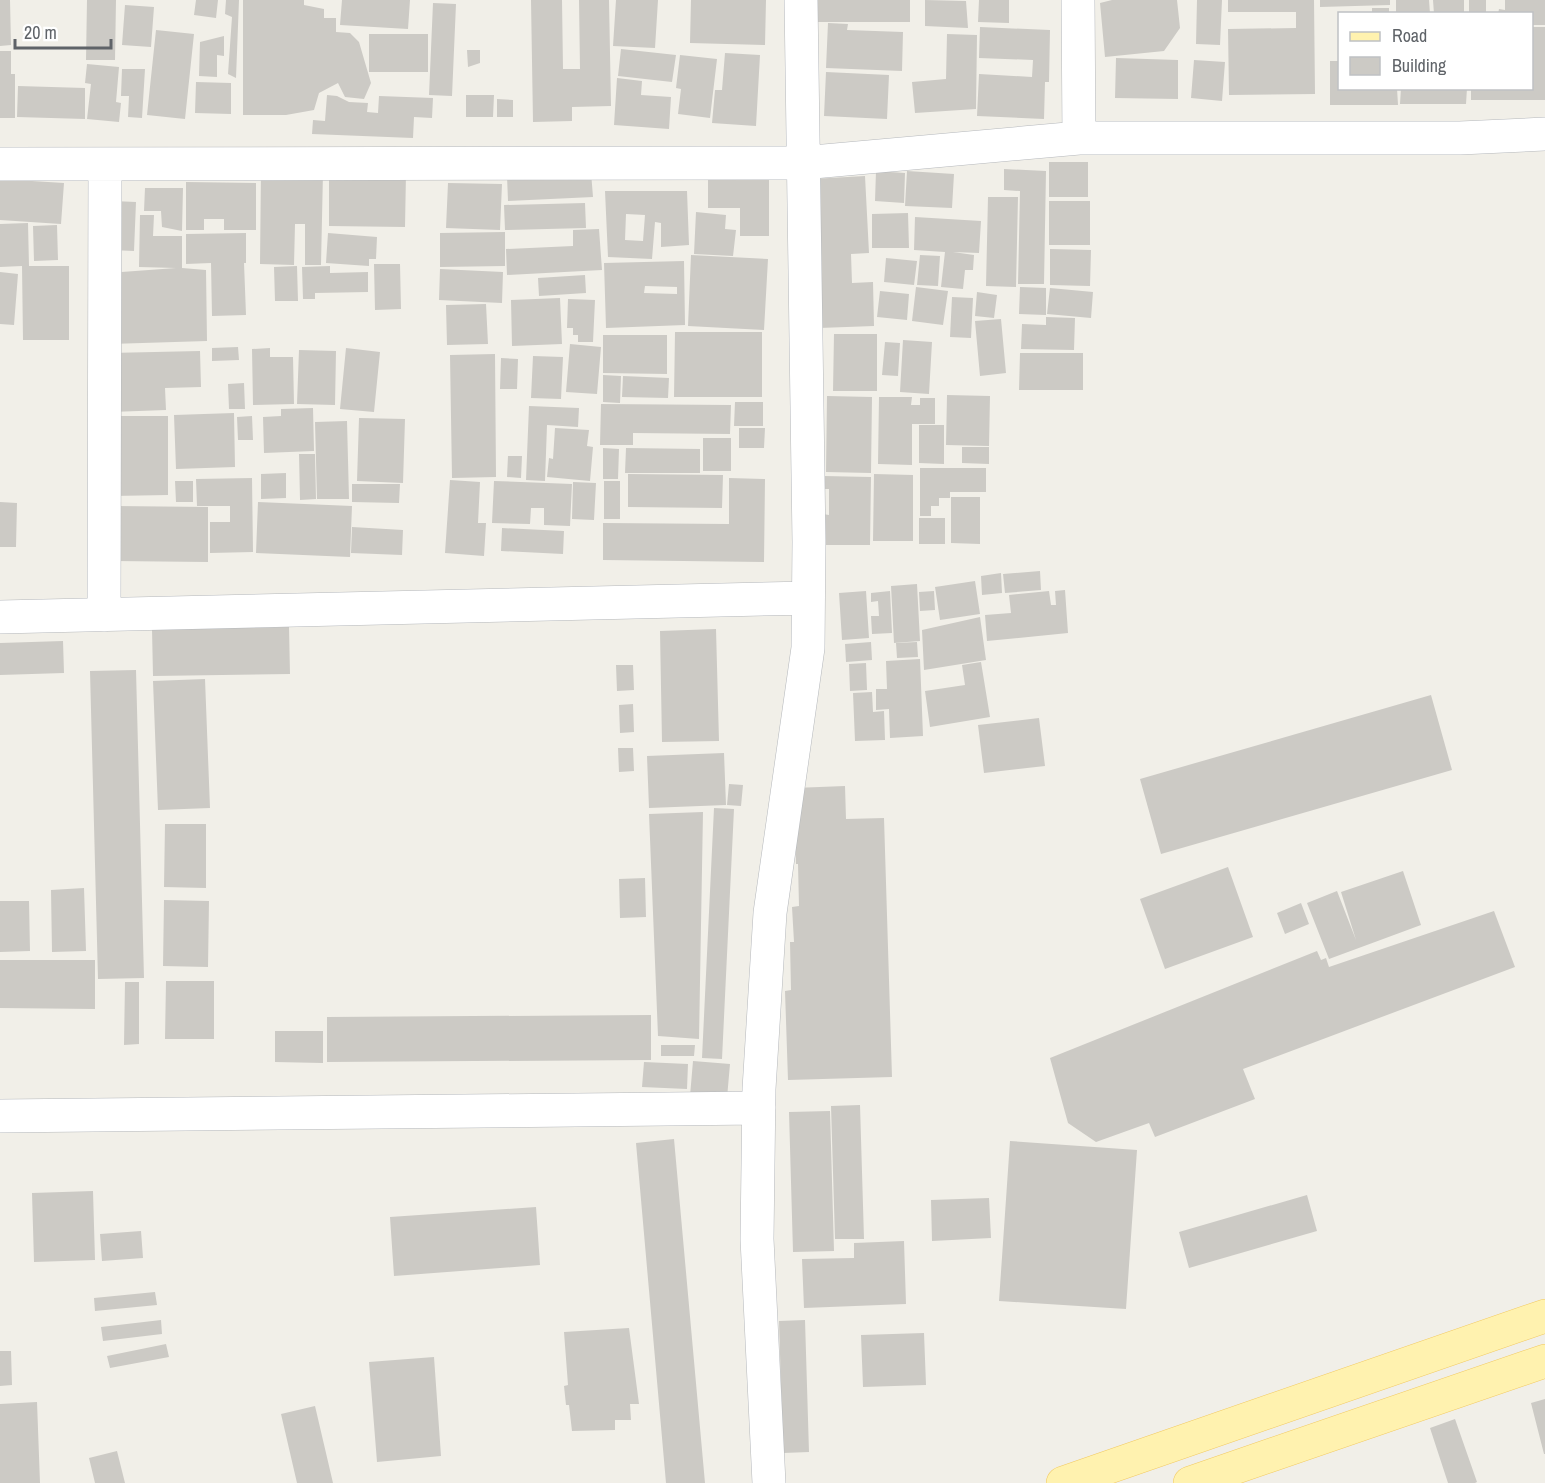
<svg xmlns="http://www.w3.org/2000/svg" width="1545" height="1483" font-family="'Archivo Narrow',sans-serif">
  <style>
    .building { fill: #cccac5; fill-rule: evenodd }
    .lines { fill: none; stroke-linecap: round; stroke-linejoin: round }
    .minor-casing { stroke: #b5b8bc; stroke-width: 34 }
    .major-casing { stroke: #f2c960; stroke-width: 34 }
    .minor { stroke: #fff; stroke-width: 33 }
    .major { stroke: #fff2af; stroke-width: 33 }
  </style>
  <rect width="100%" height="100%" fill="#f1efe8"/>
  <!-- building -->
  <path class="building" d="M0 0H10L11 45 0 46Z
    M87 0H116L115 60H86Z
    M196 0H218L216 18 194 15Z
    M226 0H239L236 78 228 74 232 17 225 14Z
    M243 0H304V5L324 9V18H336V32L350 33 359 42 371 83 364 99 345 97 338 83 319 93 314 110 286 115H243Z
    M342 0H410L408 29 340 25Z
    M531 0H562L563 69H580L579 0H609L611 106 572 107V121L533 122Z
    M616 0H658L655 48 613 46Z
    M691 0H766L765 45 690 43Z
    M812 0H910V22H812Z
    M925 0 966 1 968 28 925 26Z
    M979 0H1009V23L978 22Z
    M1112 0H1177L1180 28 1164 51 1105 57 1100 3Z
    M1197 0H1222L1220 45 1196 44Z
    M1228 0H1314L1315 94 1229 95 1228 29 1296 28V12H1228Z
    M1320 0H1390V5L1320 7Z
    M1396 0H1429L1430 14H1396Z
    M1433 0H1464V14H1434Z
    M1469 0H1486V14H1469Z
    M1505 0H1545V25H1532V14H1498L1499 9 1505 10Z
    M433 3 456 4 452 96 429 95Z
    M125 5 154 7 151 47 122 45Z
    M1372 8H1389V14H1372Z
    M828 23 848 24 847 30 903 32 902 71 826 68Z
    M980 27 1050 30 1049 82H1045L1044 119 977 116 979 74 1032 77 1033 60 979 58Z
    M1532 27H1545V100H1471V88H1532Z
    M156 30 194 34 185 119 147 115Z
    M369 34H428V72H369Z
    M947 34 977 35 976 109 915 113 912 82 946 79Z
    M224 36V56L217 55V77L199 76 200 42Z
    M621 49 676 55 672 82 618 76Z
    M467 50H480V63L468 67Z
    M0 51H11V74H15V118H0Z
    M725 53 760 55 756 126 712 123 715 90H722Z
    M680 55 717 59 710 118 678 114 681 89 676 88Z
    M1116 58 1178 60V99L1115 98Z
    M1194 60 1225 62 1222 101 1191 98Z
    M1330 61H1340V88H1397L1398 105H1330Z
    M87 64 119 67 116 102 121 103 119 122 87 119 91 84 85 83Z
    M122 69H145L142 118 128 117 129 96H121Z
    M826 72 889 75 887 119 824 116Z
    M617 78 642 81 641 95 671 97 669 129 614 125Z
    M196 82 231 83V114L195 113Z
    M18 86 85 88V119L17 117Z
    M1401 88H1467L1466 104H1400Z
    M327 95 337 96 349 102 368 103 367 112 378 113 379 96 433 98 432 118 414 117 413 138 312 134 313 120 325 121Z
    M466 95H494L493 117H466Z
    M497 99 513 100V117H497Z
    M1049 162H1088V197H1049Z
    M1004 169 1046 171 1044 284H1018L1020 191 1004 190Z
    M261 171 323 172 321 265H305V224H295L294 265 260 264Z
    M876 171 905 173 904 203 875 201Z
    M907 171 954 174 952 208 905 206Z
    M591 172 593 197 508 201 507 176Z
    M708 172 769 173V236H740V208H708Z
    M329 173H406L405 227 329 226Z
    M865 176 869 253 851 254 852 283 873 282 874 326 819 328 812 179Z
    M0 179 64 183 61 224 0 220Z
    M186 182 256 183V230H224V219H204V230H186Z
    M448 183 502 184 500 230 446 228Z
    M145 188H183L182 231 162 227 161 211H144Z
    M605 191H687L689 245 661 247V223L655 222 652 259 608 257ZM626 214 645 215 643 241 625 240Z
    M988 197H1018L1016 287 986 286Z
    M113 201 136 202 134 251 111 250Z
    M1049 201H1090V245H1049Z
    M585 203 586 228 505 230 504 205Z
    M696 212 726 215 725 229 736 230 733 256 694 254Z
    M908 213 909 248H872V214Z
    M140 215H154L153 236H182V268L206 270 207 341 110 344 108 273 176 268 139 267Z
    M915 217 981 221 979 253 953 252 974 255 973 270H965L963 289 941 287 945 252 914 250Z
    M28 223 29 266H69V340H23L22 266 0 267V224Z
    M57 225 58 260 34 261 33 226Z
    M599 229 602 270 507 275 506 249 573 246V230Z
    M505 232V266L440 267V233Z
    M246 233V263H244L246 315 212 316 211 263 186 264V234Z
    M328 233 377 237 376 259H369V266L326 263Z
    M1050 249 1091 250 1090 286 1050 285Z
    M691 255 768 259 764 330 688 326Z
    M920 255 940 256 938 286 917 285Z
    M886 258 917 261 914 285 884 282Z
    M684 261 685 325 606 328 604 263ZM645 286 677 287V294L644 293Z
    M374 264H400L401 309 375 310Z
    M297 266 298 301H275L274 267Z
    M330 266V273L368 272V292L315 293V299H303L302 267Z
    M440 269 503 272 502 303 439 300Z
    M0 272 18 274 14 325 0 324Z
    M585 275 586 293 539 296 538 278Z
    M916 287 948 291 943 325 912 321Z
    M1020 287 1046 288V315L1019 314Z
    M1050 288 1093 292 1091 318 1047 314Z
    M880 291 909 294 907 320 877 317Z
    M977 292 997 295 994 318 975 316Z
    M952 297 973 298 971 338 950 337Z
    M560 298 562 344 512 346 511 300Z
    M568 299 595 300 593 342H578V335H573V328H567Z
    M486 304 488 344 447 345 446 305Z
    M1046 317 1075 318 1074 350 1021 349 1022 324 1046 325Z
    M1001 319 1006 373 980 376 975 321Z
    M675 332H762V397H674Z
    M834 334H877V391H833Z
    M603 335H667V374L603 373Z
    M903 340 932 342 929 394 900 392Z
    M885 342 900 343 898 376 882 375Z
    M570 344 601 347 597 394 566 392Z
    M238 347 239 360 212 361V348Z
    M270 348V357H293L294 404 253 405 252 349Z
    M346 348 380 352 374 412 340 409Z
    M299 350 336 351 335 405 297 404Z
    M200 351 201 387 165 388 166 410 111 412 109 353Z
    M1020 353H1083V390H1019Z
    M495 354 496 477 452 478 450 355Z
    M533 356 563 357 561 399 531 398Z
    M501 358 518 359 517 389H500Z
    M603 375 621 376 620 403 603 402Z
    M623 376 669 378 668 398 622 397Z
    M244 383 245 409H229L228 384Z
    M947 395 990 396 989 446 946 445Z
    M827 396 872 397 871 473 826 472Z
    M879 397H912L911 405H920V398H935V424H912V465L878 464Z
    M735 402H763V426H734Z
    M601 404 731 405 730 434 633 433V445H600Z
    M529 406 579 408 578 427 547 425 545 481 526 480Z
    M313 408 314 451 264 453 263 417 281 416V409Z
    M234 413 235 467 176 469 174 415Z
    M111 416H168V495L112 496Z
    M252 416 253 440H238L237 417Z
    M359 418 405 419 403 483 357 481Z
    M347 421 349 499H317L315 422Z
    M919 425H944V464L919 463Z
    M555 428 589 430 587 446 593 447 590 481 547 477 549 458 553 459Z
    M739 428H765L764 448H739Z
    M703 438H731V471H703Z
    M962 447H989V464L962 463Z
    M603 448 619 449 618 479H603Z
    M626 448 700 449V473H625Z
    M299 454H315L316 499 300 500Z
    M508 456H522L521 478 507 477Z
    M920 468H986V492H950V498H939V506H931V516H920Z
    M286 473V498L261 499V474Z
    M628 474 723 475 722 508 628 507Z
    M874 474 913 475V541H873Z
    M824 476 871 477 870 545H823V514L829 515V489H823Z
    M252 478 253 552 210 553V522H230V506H197L196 479Z
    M729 478 765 479 764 562 603 560V523L729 524Z
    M450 480 480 482 478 523H486L484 556 445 553Z
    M175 481H193V502H176Z
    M494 481 572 484 570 526 544 525V508H531L530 524 492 523Z
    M604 481H620V519H604Z
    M573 482 596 483 594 520 572 519Z
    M352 484H400L399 503 352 502Z
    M951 497H980V544L951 543Z
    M0 502 17 503 16 547H0Z
    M258 502 352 506 350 557 256 553Z
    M115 506 208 507V562L114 561Z
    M919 518H945V544H919Z
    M352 527 403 530 402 555 351 553Z
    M502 528 564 531 563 554 501 551Z
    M1040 571 1041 590 1005 593 1003 574Z
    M1001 573 1002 593 982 595 981 576Z
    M975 581 980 614 940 620 935 587Z
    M917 584 920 641 894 643 891 586Z
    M1065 590 1068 633 987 641 985 615 1011 613 1009 595 1049 591 1051 605H1056L1055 591Z
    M866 591 869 638 842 640 839 593Z
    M890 591 892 633 872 634 871 616H879L878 601 871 602V593Z
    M934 591 935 610 920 611 919 592Z
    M980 617 986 660 924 670 922 630Z
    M289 627 290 674 153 676 152 629Z
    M716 629 719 741 662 742 660 631Z
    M63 641 64 673 0 675V643Z
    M871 642 872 660 846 662 845 644Z
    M917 642 918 657 897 658 896 643Z
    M920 659 923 736 890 738 889 709 876 710V689H887L886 661Z
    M981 662 990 717 930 727 925 691 965 685 962 665Z
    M866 663 867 690 850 691 849 664Z
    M616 665H633L634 690 617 691Z
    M136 670 144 978 98 979 90 671Z
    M205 679 210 808 158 810 153 681Z
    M872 692 873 712 884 711 885 740 855 741 853 693Z
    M1431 695 1452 770 1161 854 1140 779Z
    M633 704 634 732 620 733 619 705Z
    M1039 718 1045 766 984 773 978 725Z
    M618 748H633L634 771 619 772Z
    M724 753 726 805 649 808 647 756Z
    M729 784 743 785 741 806 727 805Z
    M845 786 846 819 884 818 892 1077 788 1080 785 991 791 990 790 942H794L792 907 799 906 798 864H796L794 788Z
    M714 808 734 809 722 1059 702 1058Z
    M703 812 699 1039 658 1036 649 814Z
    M165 824H206V888L164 887Z
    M1228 867 1253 937 1165 969 1140 899Z
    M1403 871 1421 925 1329 959 1307 903 1337 891 1356 940 1341 892Z
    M645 878 646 917 620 918 619 879Z
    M84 888 86 951 52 952 51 890Z
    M164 900 209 901 208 967 163 966Z
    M0 901H29L30 951 0 952Z
    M1301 903 1309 924 1285 934 1277 913Z
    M1494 911 1515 967 1243 1069 1255 1099 1155 1137 1149 1123 1096 1142 1068 1123 1050 1058 1317 951 1321 960 1326 958 1329 967Z
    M0 960H95V1009L0 1008Z
    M166 981H214V1039H165Z
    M125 982H139V1044L124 1045Z
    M651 1015V1060L327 1062V1017Z
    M275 1031H323V1063L275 1062Z
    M661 1045H695L694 1056H661Z
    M693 1061 730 1064 727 1098 690 1096Z
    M644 1062 688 1064 687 1089 642 1087Z
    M860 1105 864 1239H835L831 1106Z
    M830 1111 834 1251 793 1252 789 1112Z
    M674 1139 705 1483H666L636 1143Z
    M1010 1141 1137 1150 1126 1309 999 1301Z
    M93 1191 95 1260 34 1262 32 1193Z
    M1307 1195 1317 1231 1189 1268 1179 1232Z
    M989 1198 991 1238 932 1241 931 1200Z
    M536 1207 540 1265 394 1276 390 1217Z
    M141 1231 143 1258 102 1261 100 1234Z
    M904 1241 906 1304 804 1308 802 1259 854 1258V1243Z
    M155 1292 157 1305 95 1311 94 1298Z
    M161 1320 162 1334 103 1341 101 1327Z
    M805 1320 809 1452 783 1453 779 1321Z
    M629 1328 639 1404H630L631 1420H615V1430L572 1431 569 1405H566L564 1386 568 1385 564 1332Z
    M924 1333 926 1385 863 1387 861 1335Z
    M166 1344 169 1357 110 1368 107 1356Z
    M0 1351H11L12 1385 0 1386Z
    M434 1357 441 1456 377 1462 369 1362Z
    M1545 1399V1454H1544L1531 1403Z
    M37 1402 40 1483H0V1404Z
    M315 1406 333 1483H297L281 1414Z
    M1455 1419 1477 1482 1475 1483H1448L1430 1428Z
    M117 1451 125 1483H95L89 1458Z"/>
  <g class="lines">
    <!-- minor casing -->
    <g class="minor-casing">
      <path id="minor" d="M1078 0 1079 138
        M0 164 802 163 1079 138H1460L1545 134
        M104 615 105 164
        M0 617 808 598
        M0 1116 759 1108
        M769 1483 757 1239 759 1089 770 913 808 648 809 542 801 0"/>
    </g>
    <!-- major casing -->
    <g class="major-casing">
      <path id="major" d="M1063 1483 1545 1316
        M1190 1483 1545 1361"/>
    </g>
    <!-- minor -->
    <use href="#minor" class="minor"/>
    <!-- major -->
    <use href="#major" class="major"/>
  </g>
  <!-- legend -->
  <rect x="1338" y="12" width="195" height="78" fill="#ffffff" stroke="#bfc1c3" stroke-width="1.5"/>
  <rect x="1350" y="32" width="30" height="9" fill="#fff2af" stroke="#bfc1c3" stroke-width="1.5"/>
  <text x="1392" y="42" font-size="18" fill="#5f6368">Road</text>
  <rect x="1350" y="57" width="30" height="18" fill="#cccac5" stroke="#bfc1c3" stroke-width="1.5"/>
  <text x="1392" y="72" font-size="18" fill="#5f6368">Building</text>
  <!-- scale -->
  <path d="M15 39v9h96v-9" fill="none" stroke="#5f6368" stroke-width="3"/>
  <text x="24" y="39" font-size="18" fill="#5f6368" stroke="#ffffff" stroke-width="4.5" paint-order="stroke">20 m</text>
</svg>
